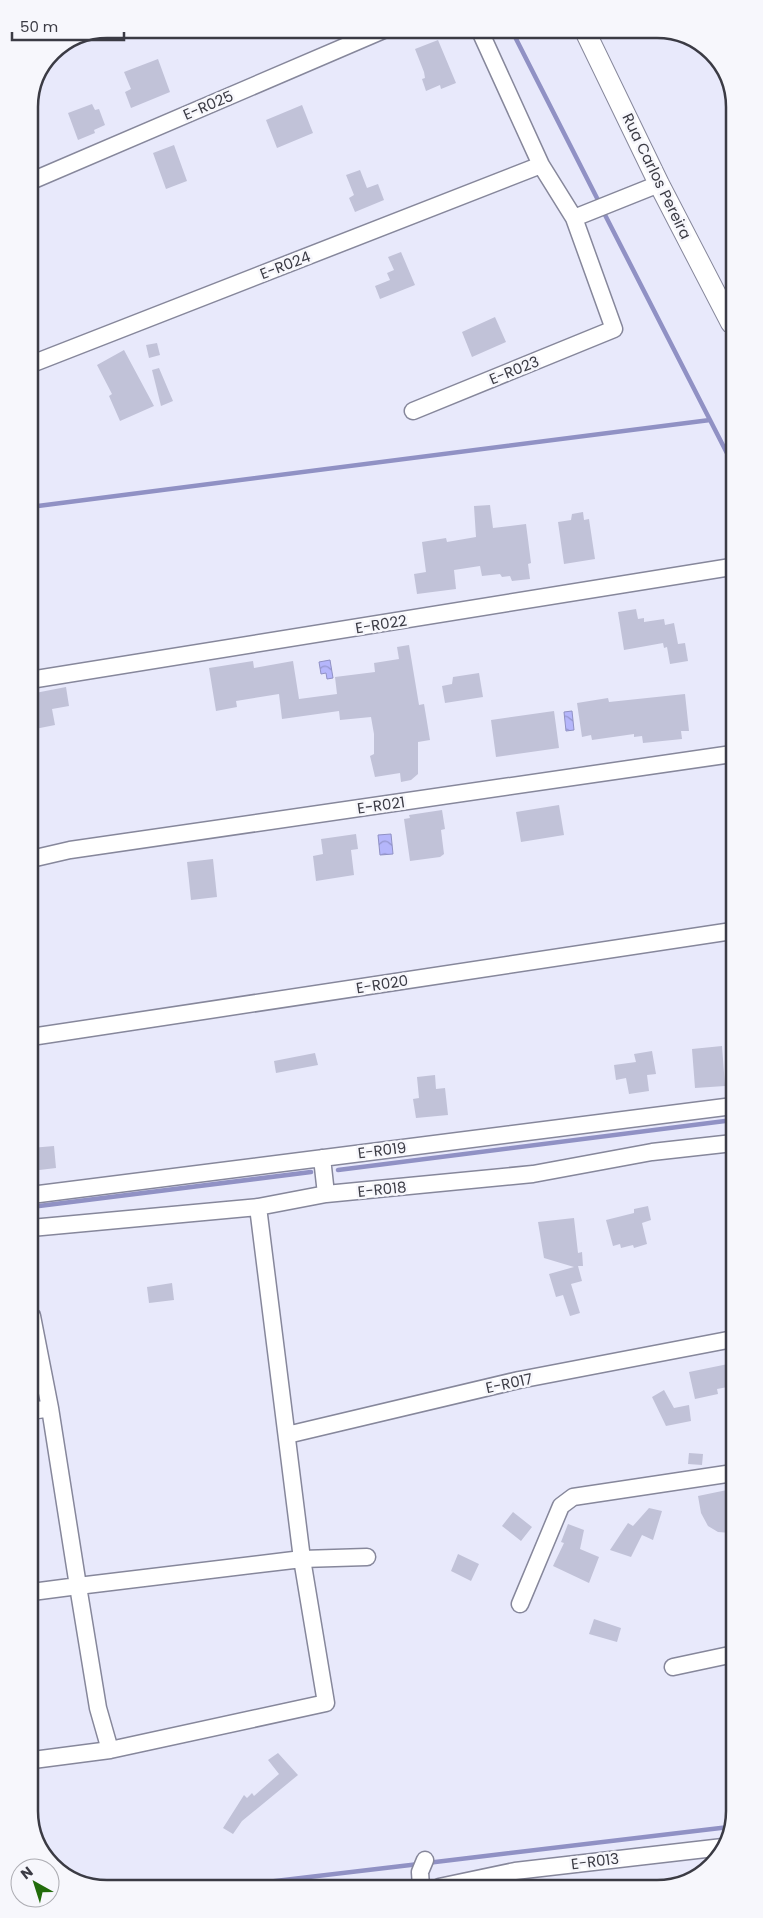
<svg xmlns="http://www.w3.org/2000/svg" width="763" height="1918" font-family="Poppins,sans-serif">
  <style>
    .water { fill: url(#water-waves); stroke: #9091c4 }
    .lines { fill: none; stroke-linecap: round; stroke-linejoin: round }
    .stream { stroke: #9091c4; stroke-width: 4.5 }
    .building { fill: #c1c2d8 }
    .minor-casing { stroke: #86879b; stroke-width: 19 }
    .tertiary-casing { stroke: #86879b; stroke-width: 22 }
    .minor { stroke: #fff; stroke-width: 16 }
    .tertiary { stroke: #fff; stroke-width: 20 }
    .labels { text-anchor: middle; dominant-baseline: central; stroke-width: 5; stroke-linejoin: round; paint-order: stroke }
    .street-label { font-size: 15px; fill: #3b3b44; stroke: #f7f7fc }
    .rim { fill: none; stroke: #3b3b44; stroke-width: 2.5 }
  </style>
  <defs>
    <pattern id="water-waves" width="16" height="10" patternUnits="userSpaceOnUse" patternTransform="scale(1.25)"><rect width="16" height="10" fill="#b5b6fb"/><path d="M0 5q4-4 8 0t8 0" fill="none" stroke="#9495cd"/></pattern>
  </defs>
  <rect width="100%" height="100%" fill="#e8e9fb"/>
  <!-- water -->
  <path class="water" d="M330 660 333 678 327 679 326 673 321 674 319 662Z
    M572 711 574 730 566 731 564 712Z
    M391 834 393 854 380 855 378 835Z"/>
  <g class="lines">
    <!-- stream -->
    <path class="stream" d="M511 29 600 204
      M603 211 731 461
      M30 507 710 420
      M338 1170 733 1120
      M31 1207 311 1172
      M427 1863 729 1827
      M217 1888 419 1864"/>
  </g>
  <!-- building -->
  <path class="building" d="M438 40 456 83 441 89 440 85 426 91 422 79 425 78 424 72 415 49Z
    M158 59 170 92 131 108 125 92 131 89 124 72Z
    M92 104 95 110 99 109 105 125 94 130 95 133 78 140 68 113Z
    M302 105 313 133 277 148 266 120Z
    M174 145 187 181 166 189 153 153Z
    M360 170 367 188 378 184 384 200 355 212 349 198 354 195 346 175Z
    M401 252 415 285 380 299 375 286 390 280 387 273 394 270 388 257Z
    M495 317 506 342 472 357 462 332Z
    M157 343 160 355 149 358 146 345Z
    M124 350 154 406 120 421 109 396 112 394 97 365Z
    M159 368 173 401 161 406 152 370Z
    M490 505 493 528 526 524 531 563 528 564 530 579 512 581 510 576 502 577 500 574 482 576 480 566 454 570 456 589 417 594 414 574 426 572 422 542 446 538 447 542 476 537 474 506Z
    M583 512 584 520 589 519 595 559 564 564 558 522 571 520 572 514Z
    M636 609 638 619 644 618V622L664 619 665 625 674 623 678 644 685 643 688 661 670 664 667 647 664 648 663 643 624 650 618 612Z
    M409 645 419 705 424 704 430 740 418 742V774L411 780 401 782 400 773 375 777 370 756 374 754V734L371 717 340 720 339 711 282 719 279 694 236 701 237 707 216 711 209 668 253 661 254 668 293 661 299 699 337 694 335 677 375 672 374 663 399 659 397 647Z
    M479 673 483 697 445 703 442 686 452 684 453 677Z
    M66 687 69 706 52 709 55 725 30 730V694Z
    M685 694 689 731H681L682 739 643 743 642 736 634 737V734L592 740 591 735 582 737 577 703 608 698 609 702Z
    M554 711 559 748 496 757 491 720Z
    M559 805 564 835 521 842 516 812Z
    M442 810 445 829 441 830 444 854 440 857 410 861 404 819 410 818 409 815Z
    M356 834 358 849 351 850 354 875 316 881 313 856 323 854 321 839Z
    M213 859 217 897 191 900 187 862Z
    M722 1046 725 1086 695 1088 692 1049Z
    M652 1051 656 1074 647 1075 649 1091 629 1094 626 1078 616 1080 614 1065 636 1062 634 1054Z
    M315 1053 318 1065 276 1073 274 1061Z
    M435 1075 436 1089 445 1088 448 1115 416 1118 413 1099 419 1098 417 1077Z
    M54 1146 56 1168 31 1171V1148Z
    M648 1206 651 1220 642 1223 647 1244 634 1248 633 1245 621 1248 620 1244 613 1246 606 1220 634 1213V1209Z
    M574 1218 578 1253 582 1252 583 1266H578L582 1281 571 1284 580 1313 570 1316 563 1295 556 1297 549 1274 574 1267 544 1258 538 1222Z
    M172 1283 174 1300 149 1303 147 1287Z
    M728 1364 733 1386 717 1389 718 1394 695 1399 689 1372Z
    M664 1390 674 1408 689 1405 691 1421 666 1426 652 1397Z
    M689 1453 703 1454 702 1465 688 1464Z
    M727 1490 730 1505 727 1506 731 1533 718 1532 708 1526 701 1513 698 1496Z
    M649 1508 662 1511 653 1540 642 1535 631 1557 610 1550 628 1523 633 1526Z
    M513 1512 532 1527 521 1541 502 1526Z
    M568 1524 584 1530 580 1549 599 1557 589 1583 553 1566 564 1543 561 1542Z
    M458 1554 479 1564 471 1581 451 1571Z
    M594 1619 621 1628 617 1642 589 1634Z
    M278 1753 298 1775 242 1821 233 1834 223 1828 244 1795 247 1798 252 1793 254 1796 279 1774 268 1760Z"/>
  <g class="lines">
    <!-- minor casing -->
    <g class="minor-casing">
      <path id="minor" d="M29 182 386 29
        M574 218 659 184
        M29 365 541 165
        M413 411 614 329 574 218 541 165 479 29
        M30 680 731 567
        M31 859 70 850 732 754
        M31 1037 732 931
        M322 1158 326 1194
        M31 1195 733 1106
        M31 1228 258 1207 326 1194 533 1174 652 1152 733 1143
        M32 1316 50 1408 78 1586 32 1592
        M32 1411 50 1408
        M287 1435 519 1380 733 1339
        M520 1604 561 1506 573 1497 733 1473
        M673 1667 734 1654
        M110 1750 98 1708 78 1586 302 1559 367 1557
        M33 1760 110 1750 326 1703 302 1559 258 1207
        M421 1887 420 1872 425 1860
        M439 1887 515 1871 723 1847"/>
    </g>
    <!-- tertiary casing -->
    <g class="tertiary-casing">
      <path id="tertiary" d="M584 29 659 184 731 323"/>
    </g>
    <!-- minor -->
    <use href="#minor" class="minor"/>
    <!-- tertiary -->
    <use href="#tertiary" class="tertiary"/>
  </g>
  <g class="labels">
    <!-- street labels -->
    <g class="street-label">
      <text transform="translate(208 105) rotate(-23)">E-R025</text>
      <text transform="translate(657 176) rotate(64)">Rua Carlos Pereira</text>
      <text transform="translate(285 265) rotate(-21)">E-R024</text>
      <text transform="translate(514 370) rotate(-22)">E-R023</text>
      <text transform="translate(381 624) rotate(-9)">E-R022</text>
      <text transform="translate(381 805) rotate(-8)">E-R021</text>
      <text transform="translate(382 984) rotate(-9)">E-R020</text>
      <text transform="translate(382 1150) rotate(-7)">E-R019</text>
      <text transform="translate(382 1189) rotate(-6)">E-R018</text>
      <text transform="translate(509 1383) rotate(-12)">E-R017</text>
      <text transform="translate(595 1861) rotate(-7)">E-R013</text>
    </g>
  </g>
  <!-- crop -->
  <path d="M0 0H763V1918H0ZM107 38H657A69 69 0 0 1 726 107V1811A69 69 0 0 1 657 1880H107A69 69 0 0 1 38 1811V107A69 69 0 0 1 107 38Z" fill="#f7f7fc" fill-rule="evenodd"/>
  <path class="rim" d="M107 38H657A69 69 0 0 1 726 107V1811A69 69 0 0 1 657 1880H107A69 69 0 0 1 38 1811V107A69 69 0 0 1 107 38Z"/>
  <!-- north arrow -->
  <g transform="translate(35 1883) rotate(321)"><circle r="24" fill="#f7f7fc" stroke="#acacb2"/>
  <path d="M0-4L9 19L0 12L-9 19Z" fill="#226c0b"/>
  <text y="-8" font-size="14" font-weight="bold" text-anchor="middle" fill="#3b3b44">N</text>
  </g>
  <!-- scale -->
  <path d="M12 32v8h112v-8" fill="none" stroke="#3b3b44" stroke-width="2.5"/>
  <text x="20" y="32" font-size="15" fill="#3b3b44" stroke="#f7f7fc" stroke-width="4" paint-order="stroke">50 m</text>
</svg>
